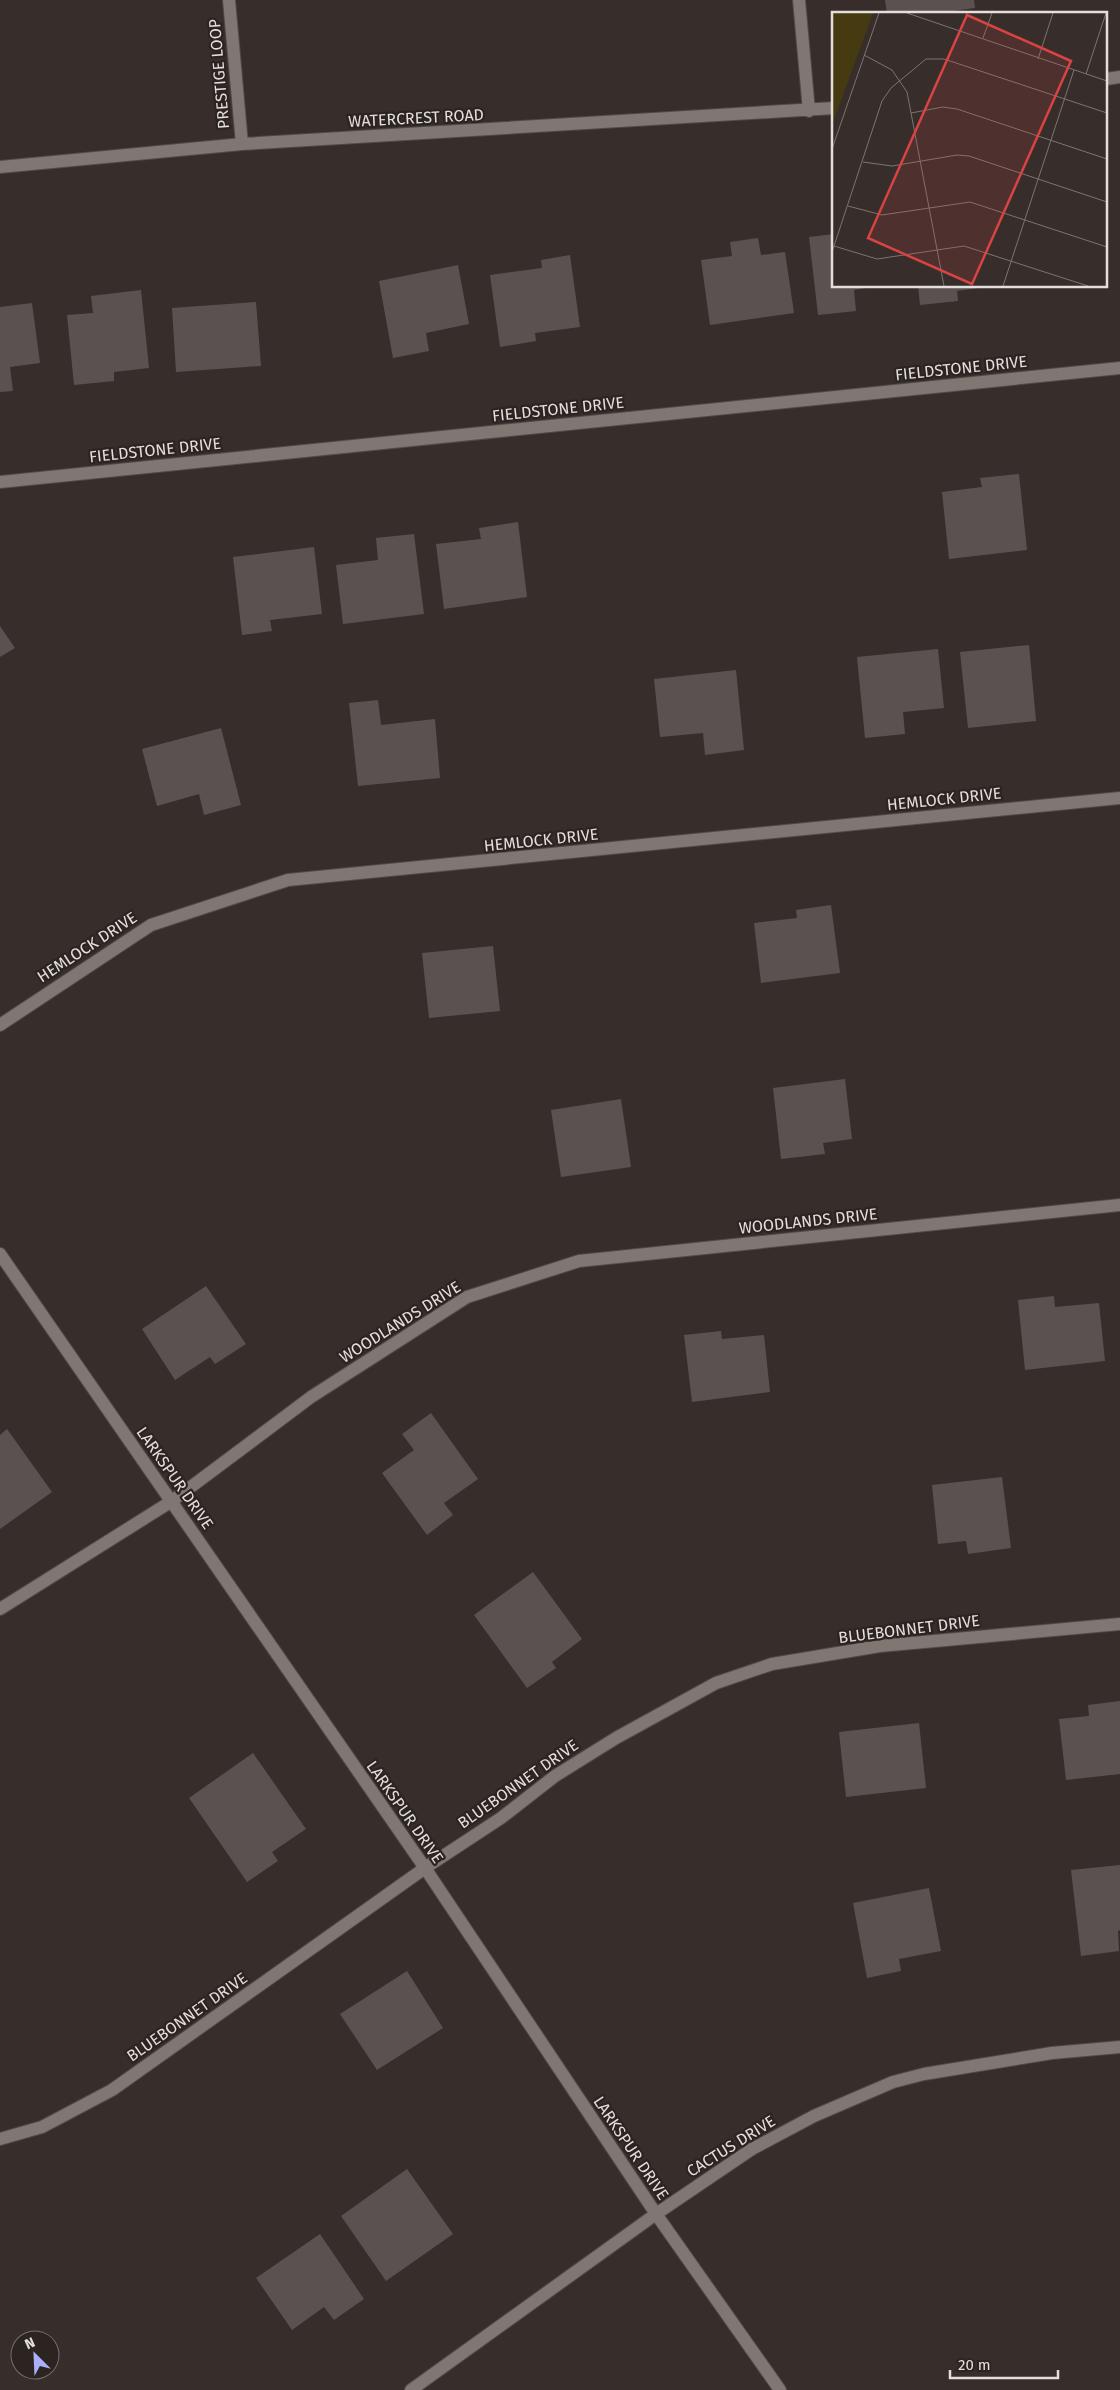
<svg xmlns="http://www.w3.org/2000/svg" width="1120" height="2390" font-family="'Fira Sans',sans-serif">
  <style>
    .building { fill: #5c5151 }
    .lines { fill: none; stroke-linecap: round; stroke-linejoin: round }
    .minor-casing { stroke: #514a47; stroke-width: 14 }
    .minor { stroke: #817772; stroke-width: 12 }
    .labels { text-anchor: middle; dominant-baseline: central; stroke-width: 4.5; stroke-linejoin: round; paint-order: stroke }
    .street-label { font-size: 16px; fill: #e4dedc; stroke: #2c2421 }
    .inset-road { fill: none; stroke: #7c7472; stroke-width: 1 }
    .view { fill: #d84343; fill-opacity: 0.15; stroke: #d84343; stroke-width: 2.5 }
    .inset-edge { fill: none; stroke: #e4dedc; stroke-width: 2.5 }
  </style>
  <rect width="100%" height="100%" fill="#372e2b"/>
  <!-- building -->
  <path class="building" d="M885 0H974L975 8 932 14H887Z
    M834 234V286L871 287 854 290 856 311 818 315 809 237Z
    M758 238 761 255 785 252 794 313 710 325 701 260 732 256 730 242Z
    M570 255 580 327 535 333 536 341 500 347 490 275 542 268 541 260Z
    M458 265 469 324 426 333 429 351 393 358 379 281Z
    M918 286H985V287L957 291 958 301 920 305Z
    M141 290 149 368 114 372V381L74 385 67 315 93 313 91 296Z
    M256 302 261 366 176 372 172 308Z
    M32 303 40 363 10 367 13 391 0 392V307Z
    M1019 474 1027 550 949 559 942 492 982 487 980 478Z
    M518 522 527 597 444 609 436 544 481 539 479 528Z
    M414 534 424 614 343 624 336 565 378 560 376 538Z
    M314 547 322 614 270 620 272 631 242 635 233 557Z
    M0 626 15 648 0 657Z
    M1029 645 1036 721 968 728 960 652Z
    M938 649 944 708 903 712 905 734 865 738 857 657Z
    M736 670 744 750 705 755 703 733 660 737 654 679Z
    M378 700 381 725 435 719 440 778 358 786 349 703Z
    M221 728 241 805 204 815 199 794 157 806 142 749Z
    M831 905 840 973 761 983 754 923 797 918 796 910Z
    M493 946 500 1011 429 1018 422 953Z
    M845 1079 852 1139 823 1143 825 1154 781 1159 773 1088Z
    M621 1099 631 1167 561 1177 551 1110Z
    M206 1286 246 1344 215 1364 210 1357 175 1380 142 1329Z
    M1054 1296 1055 1307 1099 1303 1105 1361 1025 1370 1018 1300Z
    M721 1331 722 1339 764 1335 770 1392 692 1402 684 1335Z
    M431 1413 478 1479 444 1503 453 1515 427 1535 382 1473 414 1450 402 1434Z
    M7 1429 52 1492 0 1529V1435Z
    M1002 1477 1011 1548 968 1554 966 1541 938 1544 932 1485Z
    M533 1572 582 1639 552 1662 556 1668 527 1688 474 1615Z
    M1120 1701V1774L1066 1780 1059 1719 1089 1716 1088 1705Z
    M919 1723 926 1788 846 1797 839 1732Z
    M253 1753 306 1829 272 1852 278 1861 247 1882 189 1798Z
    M1120 1865V1930L1118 1931 1119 1951 1081 1956 1071 1870Z
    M929 1888 941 1951 899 1959 901 1971 867 1978 853 1903Z
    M407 1971 443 2028 377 2070 340 2014Z
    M407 2169 453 2234 386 2281 341 2216Z
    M320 2234 364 2299 334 2320 324 2307 292 2330 256 2278Z"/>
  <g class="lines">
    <!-- minor casing -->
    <g class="minor-casing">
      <path id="minor" d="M229 0 242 144
        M799 0 809 111
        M1106 79 1120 77
        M0 167 242 144 834 108
        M0 482 1120 368
        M0 1025 151 925 288 880 1120 798
        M0 1254 425 1868 656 2214 780 2390
        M0 1609 172 1501 311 1397 467 1297 579 1261 1120 1205
        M0 2139 42 2127 112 2090 425 1868 501 1818 555 1776 616 1738 716 1683 772 1664 880 1646 1120 1624
        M411 2390 656 2214 752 2149 814 2116 893 2082 924 2074 1052 2053 1120 2047"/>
    </g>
    <!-- minor -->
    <use href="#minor" class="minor"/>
  </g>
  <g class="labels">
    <!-- street labels -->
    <g class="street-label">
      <text transform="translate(219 74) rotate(-95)">PRESTIGE LOOP</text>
      <text transform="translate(416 118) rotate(-3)">WATERCREST ROAD</text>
      <text transform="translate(961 368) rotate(-6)">FIELDSTONE DRIVE</text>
      <text transform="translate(558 409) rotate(-6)">FIELDSTONE DRIVE</text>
      <text transform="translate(155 450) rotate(-6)">FIELDSTONE DRIVE</text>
      <text transform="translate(944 799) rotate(-6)">HEMLOCK DRIVE</text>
      <text transform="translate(541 840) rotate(-6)">HEMLOCK DRIVE</text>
      <text transform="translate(87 947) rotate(-33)">HEMLOCK DRIVE</text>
      <text transform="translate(808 1221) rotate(-6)">WOODLANDS DRIVE</text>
      <text transform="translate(400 1322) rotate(-32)">WOODLANDS DRIVE</text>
      <text transform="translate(175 1478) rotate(55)">LARKSPUR DRIVE</text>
      <text transform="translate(909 1629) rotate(-7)">BLUEBONNET DRIVE</text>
      <text transform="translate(518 1784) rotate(-35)">BLUEBONNET DRIVE</text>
      <text transform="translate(405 1812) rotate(55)">LARKSPUR DRIVE</text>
      <text transform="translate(187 2017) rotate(-35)">BLUEBONNET DRIVE</text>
      <text transform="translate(731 2146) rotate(-32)">CACTUS DRIVE</text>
      <text transform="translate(631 2148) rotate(56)">LARKSPUR DRIVE</text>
    </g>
  </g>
  <!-- overview -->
  <g transform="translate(832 12)">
    <rect width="275" height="275" fill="#372e2b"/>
    <path d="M0 1H41L0 113Z" fill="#453a10"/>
    <path class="inset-road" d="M75 1 275 69M151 26 160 1M32 43 60 58 75 80 112 274M206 47 221 1M254 62 274 1M79 101 111 95 125 97 275 147M0 137 47 1M31 150 60 154 125 143 137 144 275 190M16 194 50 203 138 190 275 235M2 234 45 247 132 234 256 274M0 240 50 89 59 76 94 47H112L275 101M171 274 242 58"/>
    <path class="view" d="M135 3 239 49 140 272 36 226Z"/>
    <rect width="275" height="275" class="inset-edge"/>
  </g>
  <!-- north arrow -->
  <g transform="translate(35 2355) rotate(336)"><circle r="24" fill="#2c2421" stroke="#766e6c"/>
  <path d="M0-4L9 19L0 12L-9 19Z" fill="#abaffb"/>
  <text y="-8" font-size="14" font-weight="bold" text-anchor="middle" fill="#e4dedc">N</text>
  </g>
  <!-- scale -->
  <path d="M950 2370v8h108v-8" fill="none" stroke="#e4dedc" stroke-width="2.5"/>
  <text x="958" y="2370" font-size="15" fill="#e4dedc" stroke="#2c2421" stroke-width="4" paint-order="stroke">20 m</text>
</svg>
